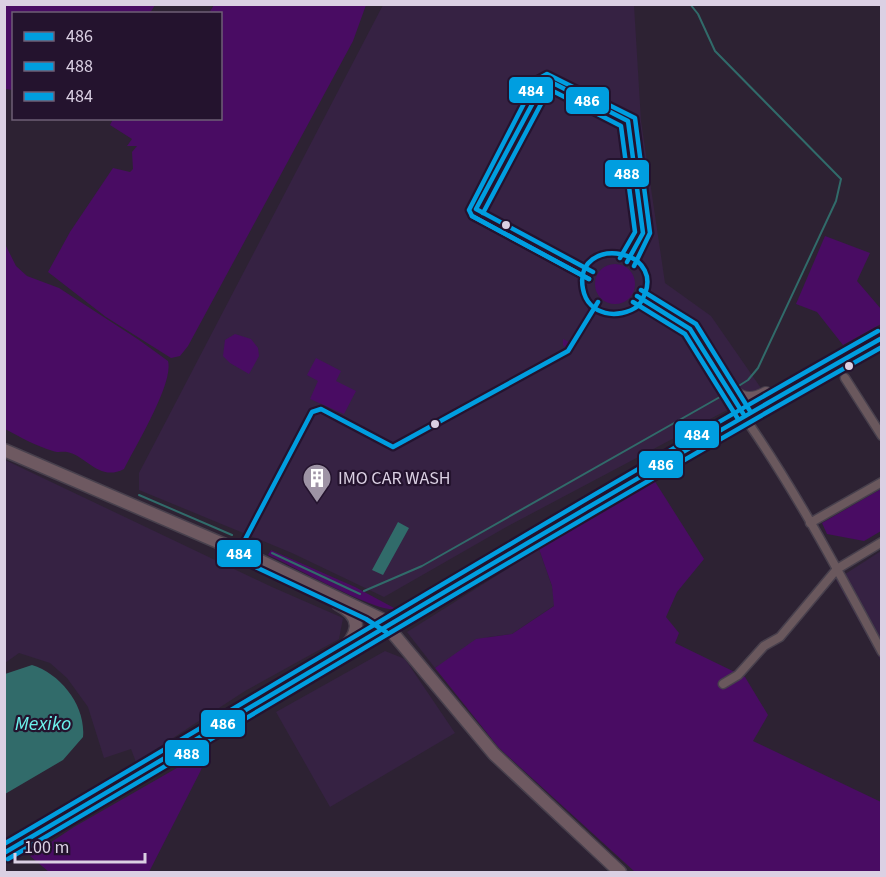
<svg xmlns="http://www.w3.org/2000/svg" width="886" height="877" font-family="'Source Sans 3',sans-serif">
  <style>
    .built { fill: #362243 }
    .green { fill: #490c63 }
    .water { fill: #316b6a }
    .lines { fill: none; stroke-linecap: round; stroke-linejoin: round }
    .stream { stroke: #316b6a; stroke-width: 2 }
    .street-casing { stroke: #48404d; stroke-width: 11 }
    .secondary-casing { stroke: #48404d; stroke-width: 15 }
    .primary-casing { stroke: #48404d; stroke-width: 16 }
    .street { stroke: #6a585d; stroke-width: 8 }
    .secondary { stroke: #6e5961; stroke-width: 12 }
    .primary { stroke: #6d5861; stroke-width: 14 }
    .bus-1-casing { stroke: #24132e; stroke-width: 9 }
    .bus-2-casing { stroke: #24132e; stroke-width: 9 }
    .bus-3-casing { stroke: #24132e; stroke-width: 9 }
    .bus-1 { stroke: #009ee0; stroke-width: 4.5 }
    .bus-2 { stroke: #009ee0; stroke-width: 4.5 }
    .bus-3 { stroke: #009ee0; stroke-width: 4.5 }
    .bus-dot { fill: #dbd0e3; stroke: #24132e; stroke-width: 2 }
    .labels { text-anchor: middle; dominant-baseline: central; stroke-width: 4.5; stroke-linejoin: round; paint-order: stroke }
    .poi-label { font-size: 18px; fill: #dbd0e3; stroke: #24132e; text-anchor: start }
    .water-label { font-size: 20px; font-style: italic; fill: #6cf1ec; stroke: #24132e }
    .line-badge { stroke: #24132e; stroke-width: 2 }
    .badge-label { font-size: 16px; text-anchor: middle; font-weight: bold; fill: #fff }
  </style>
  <rect width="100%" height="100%" fill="#2d2233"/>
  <!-- built -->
  <path class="built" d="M383 5H634L641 121 665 283 711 316 763 391 508 526 384 597 292 553 139 490V473Z
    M5 460 272 587 343 618 339 639 245 691 136 762 131 749 104 758 88 707 67 678 50 663 19 653 5 663Z
    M539 549 552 586 555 605 512 634 488 637 435 668 407 632Z
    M881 551V661L836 580Z
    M385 651 405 659 455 733 330 807 276 712Z"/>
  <!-- green -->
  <path class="green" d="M5 4H155V5L150 13 14 14 13 90 5 89Z
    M214 5H366L353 41 188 346 180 356 171 358 106 317 48 272 70 232 113 168 130 172 133 169 132 152 137 146H127L132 139 110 125 113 119 220 118V14L209 13Z
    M825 236 870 253 857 281 881 309V324L843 345 817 312 796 304Z
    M5 244 16 266 27 276 59 288 139 340 168 361C174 383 135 447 124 469 99 482 87 456 67 452 62 451 58 453 53 451 36 446 20 437 5 429Z
    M595 284a20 20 0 1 1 40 0a20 20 0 1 1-40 0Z
    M590 306 595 311 574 346 566 348 563 345V339L569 342Z
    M235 334 251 339 258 348 259 356 249 374 230 363 223 356 225 340Z
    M316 358 341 371 336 381 356 391 344 414 310 399 318 381 307 375Z
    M654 480 704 559 677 592 666 617 679 633 675 643 745 677 768 715 753 741 881 802V872H635L499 748 435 668 476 639 512 634 554 606 552 586 539 549Z
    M881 489V531L864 541 827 534 822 523Z
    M271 550 355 587 396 609C379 614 291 565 268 555Z
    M203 753 205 760 200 772 149 872H49L30 856 74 827Z"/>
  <!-- water -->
  <path class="water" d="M398 522 409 528 383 575 372 570Z
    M32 665C61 674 86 706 83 737L63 760 5 794V674Z"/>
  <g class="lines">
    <!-- stream -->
    <path class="stream" d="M690 4 698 14 715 51 841 179 836 201 758 368 748 380 737 387
      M139 495 232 535
      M272 553 360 594
      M364 591 422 566 727 393"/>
    <!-- street casing -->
    <g class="street-casing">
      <path id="street" d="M845 378 882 436
        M730 397C788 476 835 565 882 652
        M810 523 882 482
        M723 684 738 675 764 646 780 637 837 569 882 542"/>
    </g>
    <!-- secondary casing -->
    <g class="secondary-casing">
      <path id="secondary" d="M4 450 246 554 381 619 494 754 620 872
        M338 604C365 618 358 635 340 653"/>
    </g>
    <!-- primary casing -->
    <g class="primary-casing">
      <path id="primary" d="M719 377C733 393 743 407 766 394
        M4 853 521 549 678 453 882 338"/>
    </g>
    <!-- street -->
    <use href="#street" class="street"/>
    <!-- secondary -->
    <use href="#secondary" class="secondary"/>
    <!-- primary -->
    <use href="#primary" class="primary"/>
    <!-- bus-1 casing -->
    <g class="bus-1-casing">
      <path id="bus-1" d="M476 209 543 84 549 81 628 121 643 233 627 262
        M476 209 593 272
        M637 296 690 329 744 415
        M4 853C297 681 586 505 882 338"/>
    </g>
    <!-- bus-2 casing -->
    <g class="bus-2-casing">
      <path id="bus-2" d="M483 213 549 89 621 126 635 232 620 258
        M472 216 589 279
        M633 302 685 334 738 419
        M638 306C619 320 588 316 583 289 572 232 677 248 639 305
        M8 859C299 688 587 513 882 347"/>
    </g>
    <!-- bus-3 casing -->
    <g class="bus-3-casing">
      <path id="bus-3" d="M589 279 472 216 469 210 536 80 547 74 635 118 650 233 634 266
        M641 290 696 324 750 411
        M386 632 366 619 243 561 239 556V551L312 412 321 409 393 447 568 351 598 302
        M4 844C296 673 584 497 878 331"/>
    </g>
    <!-- bus-1 -->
    <use href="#bus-1" class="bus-1"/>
    <!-- bus-2 -->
    <use href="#bus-2" class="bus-2"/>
    <!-- bus-3 -->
    <use href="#bus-3" class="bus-3"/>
  </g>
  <!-- icons -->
  <defs>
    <g id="building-pin" transform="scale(1.5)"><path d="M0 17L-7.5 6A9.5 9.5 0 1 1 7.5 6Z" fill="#9e93a5" stroke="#24132e"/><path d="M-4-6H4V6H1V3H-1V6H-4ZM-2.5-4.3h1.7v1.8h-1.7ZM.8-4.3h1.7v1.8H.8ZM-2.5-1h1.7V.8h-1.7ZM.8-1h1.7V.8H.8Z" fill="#fff"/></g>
  </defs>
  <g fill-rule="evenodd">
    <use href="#building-pin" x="317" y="478"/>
  </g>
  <!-- markers -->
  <g class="bus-dot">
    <circle cx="506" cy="225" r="5"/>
    <circle cx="849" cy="366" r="5"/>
    <circle cx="435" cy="424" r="5"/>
  </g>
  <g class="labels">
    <!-- poi labels -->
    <g class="poi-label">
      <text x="338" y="478">IMO CAR WASH</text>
    </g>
    <!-- water labels -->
    <g class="water-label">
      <text x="43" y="724">Mexiko</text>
    </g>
  </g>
  <g class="line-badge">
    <rect x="508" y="76" width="46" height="28" rx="6" fill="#009ee0"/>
    <rect x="565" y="86" width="45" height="29" rx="6" fill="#009ee0"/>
    <rect x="604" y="159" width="46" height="29" rx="6" fill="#009ee0"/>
    <rect x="674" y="420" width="46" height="29" rx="6" fill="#009ee0"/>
    <rect x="638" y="450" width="46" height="29" rx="6" fill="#009ee0"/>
    <rect x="216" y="539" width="46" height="29" rx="6" fill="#009ee0"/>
    <rect x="200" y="709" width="46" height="29" rx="6" fill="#009ee0"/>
    <rect x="164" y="739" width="46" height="28" rx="6" fill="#009ee0"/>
  </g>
  <g class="badge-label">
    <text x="531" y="96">484</text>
    <text x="587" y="106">486</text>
    <text x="627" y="179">488</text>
    <text x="697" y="440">484</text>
    <text x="661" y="470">486</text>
    <text x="239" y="559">484</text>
    <text x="223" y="729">486</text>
    <text x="187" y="759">488</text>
  </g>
  <!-- border -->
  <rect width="886" height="877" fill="none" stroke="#dbd0e3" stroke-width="12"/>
  <!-- legend -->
  <rect x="12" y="12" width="210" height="108" fill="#24132e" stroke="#6d5f76" stroke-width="1.5"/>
  <rect x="24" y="32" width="30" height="9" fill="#009ee0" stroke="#6d5f76" stroke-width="1.5"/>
  <text x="66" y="42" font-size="18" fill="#dbd0e3">486</text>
  <rect x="24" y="62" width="30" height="9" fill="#009ee0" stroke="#6d5f76" stroke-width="1.5"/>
  <text x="66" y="72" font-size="18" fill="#dbd0e3">488</text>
  <rect x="24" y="92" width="30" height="9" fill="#009ee0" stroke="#6d5f76" stroke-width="1.5"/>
  <text x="66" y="102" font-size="18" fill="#dbd0e3">484</text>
  <!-- scale -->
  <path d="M15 853v9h130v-9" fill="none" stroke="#dbd0e3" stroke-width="3"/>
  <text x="24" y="853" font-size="18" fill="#dbd0e3" stroke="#24132e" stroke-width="4.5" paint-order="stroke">100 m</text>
</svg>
